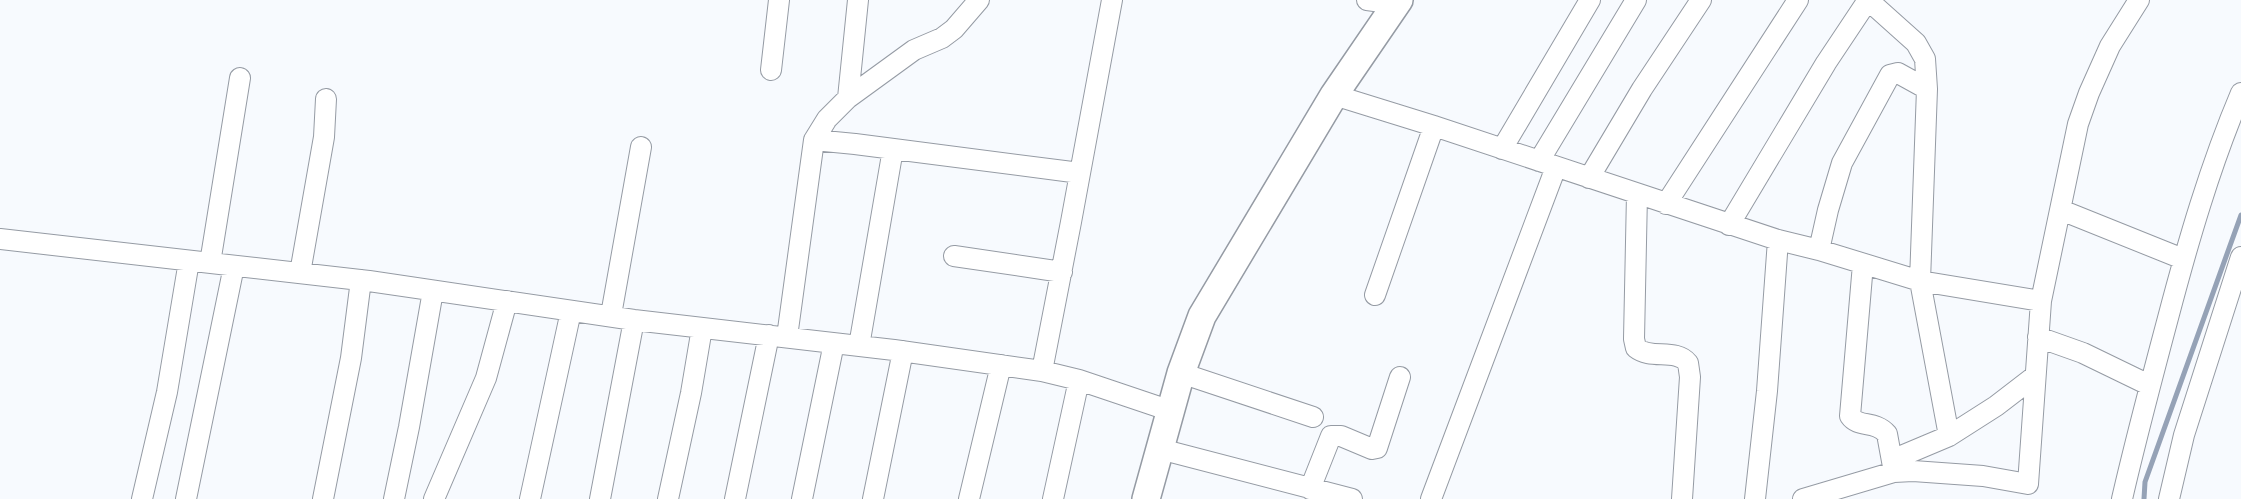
<svg xmlns="http://www.w3.org/2000/svg" width="2241" height="499" font-family="'Fira Sans Condensed',sans-serif">
  <style>
    .lines { fill: none; stroke-linecap: round; stroke-linejoin: round }
    .stream { stroke: #95a2b6; stroke-width: 5 }
    .minor-casing { stroke: #959ba4; stroke-width: 22 }
    .secondary-casing { stroke: #959ba4; stroke-width: 30 }
    .minor { stroke: #fff; stroke-width: 20 }
    .secondary { stroke: #fff; stroke-width: 27 }
  </style>
  <rect width="100%" height="100%" fill="#f7fafe"/>
  <g class="lines">
    <!-- stream -->
    <path class="stream" d="M2144 499 2145 482 2241 215"/>
    <!-- minor casing -->
    <g class="minor-casing">
      <path id="minor" d="M979 0 954 29 942 38 914 50 848 98 827 119 814 140 855 144 1080 173
        M1367 0 1397 4
        M1868 0 1916 43 1925 59 1927 89 1920 281 1949 436
        M771 70 779 0
        M1334 95 1434 126 1778 240 1819 250 1920 281 2041 301
        M848 98 858 0
        M1502 149 1590 0
        M1539 161 1636 0
        M1589 178 1642 89 1701 0
        M1637 194 1634 339 1636 348C1651 360 1676 348 1688 363L1690 377 1682 499
        M1666 204 1798 0
        M2061 210 2183 259
        M1729 225 1826 63 1868 0
        M0 239 369 281 634 320 894 350 1042 371 1079 380 1171 411
        M1819 250 1828 210 1842 163 1890 75 1898 73 1927 89
        M954 256 1062 272
        M210 263 240 78
        M1863 264 1850 416C1858 428 1875 420 1887 434L1894 472
        M300 273 324 137 326 99
        M1375 295 1434 126
        M611 315 641 147
        M787 337 814 140
        M2038 337 2083 353 2149 385
        M859 346 893 149
        M1042 371 1071 222 1112 0
        M1181 373 1313 417
        M1160 449 1352 499
        M1892 460 1949 436 1996 406 2035 376
        M1310 489 1331 436H1341L1372 449 1377 448 1400 377
        M142 499 167 392 189 261
        M186 499 234 266
        M323 499 351 358 361 280
        M394 499 409 427 433 291
        M434 499 486 378 507 301
        M530 499 571 311
        M600 499 634 320
        M668 499 691 393 702 328
        M735 499 769 335
        M802 499 834 343
        M873 499 903 351
        M969 499 1001 365
        M1053 499 1079 380
        M1431 499 1556 167
        M1755 499 1767 391 1778 240
        M1803 499 1894 472 1913 471 1983 476 2028 484 2041 301 2078 124 2089 93 2110 46 2139 0
        M2122 499C2136 438 2152 378 2168 318 2188 242 2210 166 2241 93
        M2169 499 2184 435 2241 257"/>
    </g>
    <!-- secondary casing -->
    <g class="secondary-casing">
      <path id="secondary" d="M1146 499 1181 373 1202 316 1334 95 1399 0"/>
    </g>
    <!-- minor -->
    <use href="#minor" class="minor"/>
    <!-- secondary -->
    <use href="#secondary" class="secondary"/>
  </g>
</svg>
